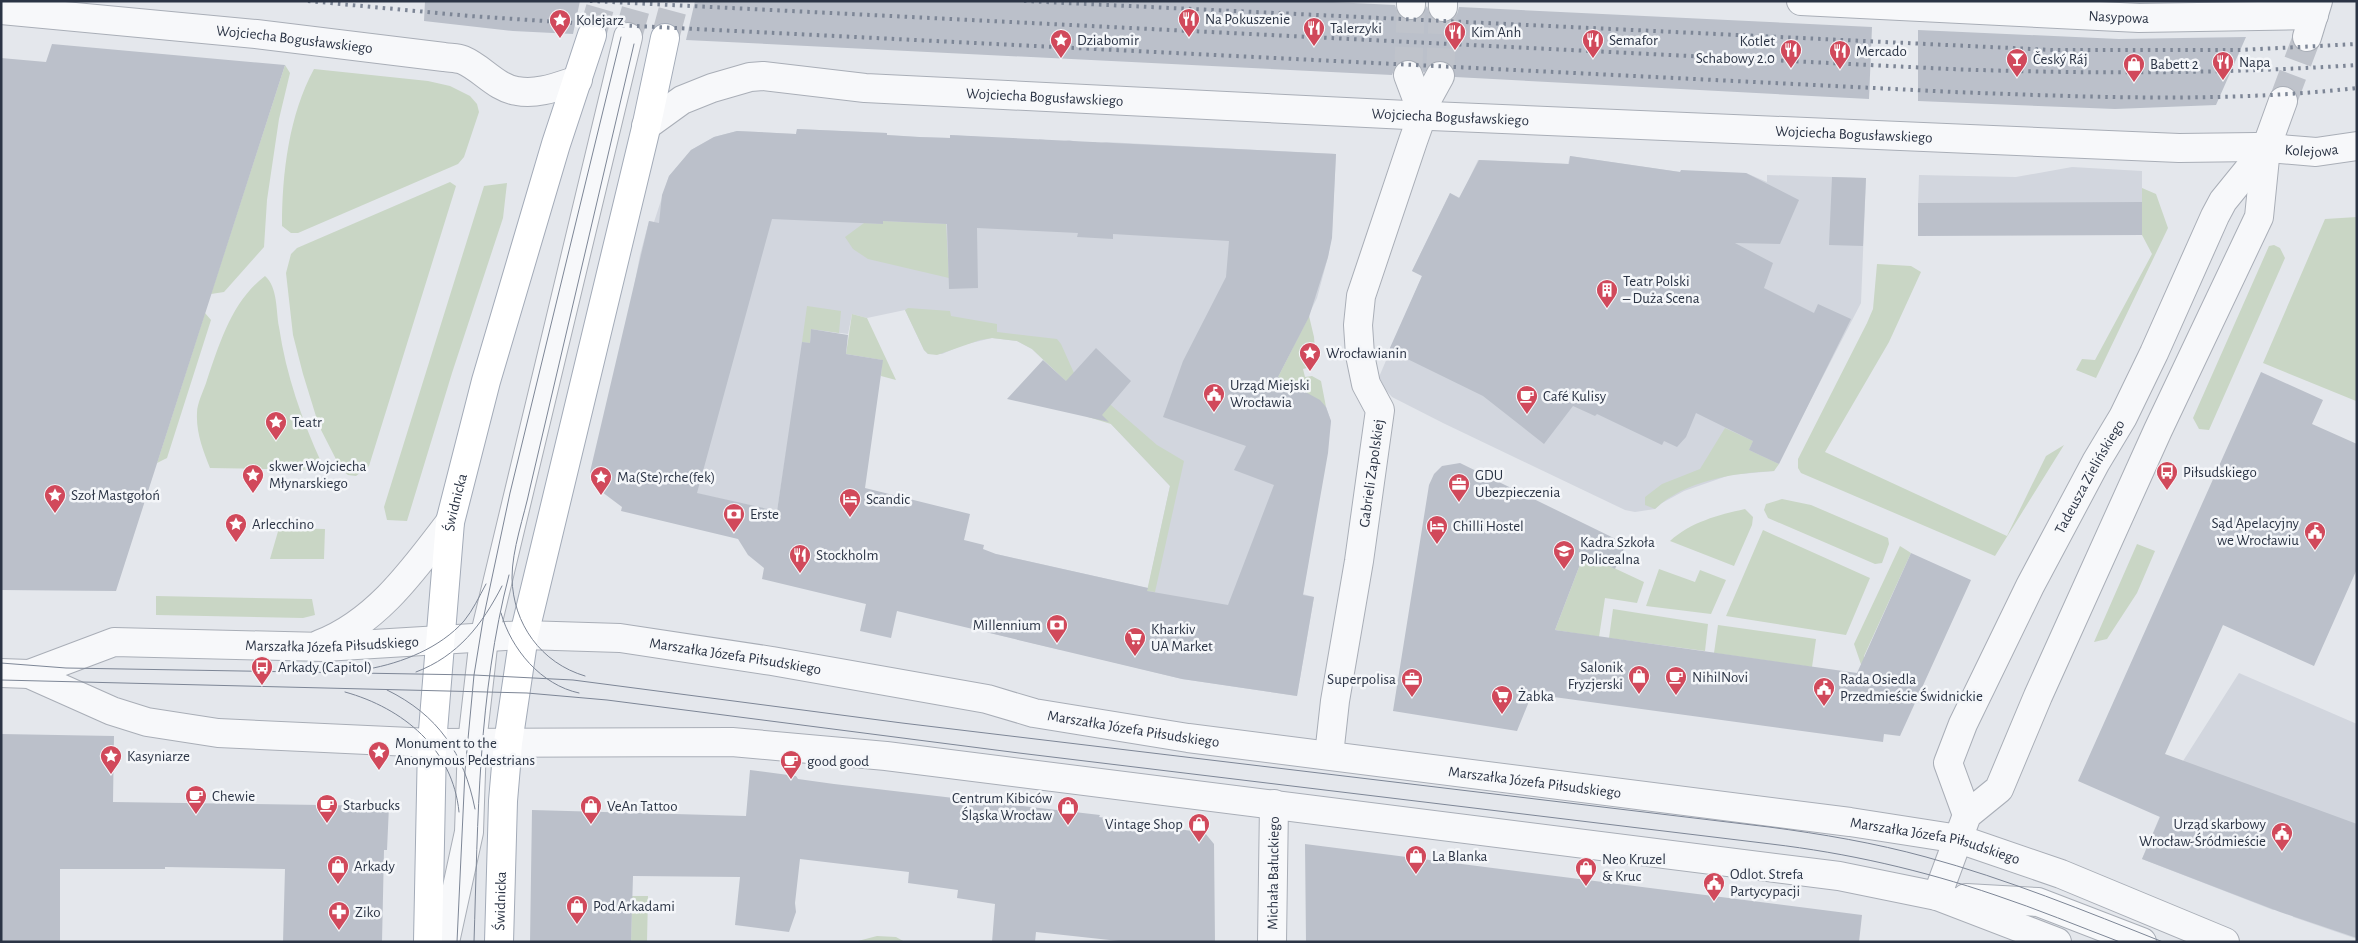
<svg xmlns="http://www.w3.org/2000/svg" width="2358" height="943" font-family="'Alegreya Sans',sans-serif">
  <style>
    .built { fill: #d2d6de }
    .green { fill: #c9d6c5 }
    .building { fill: #bbc0ca; fill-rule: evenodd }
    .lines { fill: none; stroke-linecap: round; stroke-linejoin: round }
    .minor-tunnel { stroke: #bfc3cb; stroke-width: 28; stroke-dasharray: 28 14; stroke-linecap: butt }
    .major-tunnel { stroke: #bfc3cb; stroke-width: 28; stroke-dasharray: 28 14; stroke-linecap: butt }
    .minor-casing { stroke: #a9aeb7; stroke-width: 30 }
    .major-casing { stroke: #a3abb8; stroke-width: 30 }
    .minor { stroke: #f7f8fa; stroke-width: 28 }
    .major { stroke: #fff; stroke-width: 28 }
    .tram { stroke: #7d8696; stroke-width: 1 }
    .rail { stroke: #7d8696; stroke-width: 4; stroke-dasharray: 2.5 5; stroke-linecap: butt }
    .labels { text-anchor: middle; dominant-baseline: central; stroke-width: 5; stroke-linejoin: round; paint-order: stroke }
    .street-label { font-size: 15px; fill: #2b3445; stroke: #f4f6f9 }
    .poi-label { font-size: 15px; fill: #2b3445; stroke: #f4f6f9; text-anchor: start }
  </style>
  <rect width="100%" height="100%" fill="#e4e7ec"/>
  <!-- built -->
  <path class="built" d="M797 129 887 133V135L919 137 950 138 951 135 1039 141V139L1060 142 1069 140 1083 143 1096 142V144L1106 142 1336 154 1332 233 1328 257 1317 298 1278 377 1326 407 1331 421 1303 594 1314 597 1297 696 1182 679 1088 656 1062 645 1061 650 978 630 996 554 1148 588 1170 486 1111 424 1032 349 1017 341 992 338 963 345 942 354H928L924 350 905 310 867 318 852 314 848 334 811 329 810 343 794 403 777 511 599 472 640 255 649 221 654 222 669 176 691 150 714 137 737 131 796 134Z
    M1570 156 1680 172 1746 173 1767 182V175L1866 178 1861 303 1774 471 1730 475 1684 491 1662 503 1655 509 1635 512 1625 510 1443 423 1392 397 1385 389 1379 377 1422 276 1412 271 1450 193 1460 198 1478 160 1568 164Z
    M2072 167 2142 171V235L2111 234 1918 203 1919 175 2016 177Z
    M2239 673 2357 724V939L2293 917 2292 912 2280 907 2273 910 2142 859 2183 761Z"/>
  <!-- green -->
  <path class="green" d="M285 65 290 73 279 119 267 200 264 247 224 292 211 294Z
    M314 69 428 81 450 86 470 96 477 104 479 112 464 157 458 164 298 233H291L282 226C282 173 289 115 314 69Z
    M450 182 456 186 369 466 356 476 348 475 341 469 319 426 303 374 293 335 286 273 291 254 297 248Z
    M507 183 503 218 452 373 407 521 387 520 384 507 484 186Z
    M2142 188 2156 194 2168 228 2096 378 2076 370 2082 359 2095 360 2152 254 2142 235Z
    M2357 217V399L2356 401 2263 363 2325 219Z
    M883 221 946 224 949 278 868 259 853 249 845 237 864 223 883 224Z
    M2274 245 2280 248 2285 258 2209 430 2199 429 2193 418 2269 246Z
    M1877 264 1911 266 1921 272 1889 342 1825 452 2007 536 2046 456 2064 445 1995 556 1801 473 1798 468V459L1867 323 1873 309Z
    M265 276C278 287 276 312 279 327 286 375 302 420 322 464L318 470 210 468C203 450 196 433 197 413 197 403 204 390 207 380 220 342 232 301 265 276Z
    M807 306 841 311 839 333 811 329 810 343 802 342Z
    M908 308 950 311 951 316 997 324V332L1057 339 1061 344 1074 373 1157 445 1184 461 1155 592 1147 591 1170 486 1111 424 1088 417 1087 401 1032 349 1017 341 992 338 980 340 937 355 928 354 924 350 905 310Z
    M205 313 211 320 167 458 157 463Z
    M852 314 867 318 896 380 881 376 882 360 846 354Z
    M1309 316 1314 337 1316 362 1311 367 1303 369 1305 377 1312 376 1321 381 1326 407 1278 377Z
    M1725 428 1753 441 1749 450 1779 464 1774 471C1734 473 1686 480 1655 509L1645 505V497L1662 484 1700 469Z
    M1782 499 1811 505 1888 538 1889 544 1882 563 1875 564 1768 518 1764 510 1766 504Z
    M1745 509 1753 517 1752 525 1734 566 1670 541C1691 522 1718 515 1745 509Z
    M279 528 325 529 324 559H270Z
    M1763 530 1870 578 1846 635 1726 616Z
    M2137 544 2155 551 2137 593 2107 639 2094 642Z
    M1900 546 1911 553 1864 656V673L1854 644Z
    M1584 554 1644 582 1637 603 1605 598 1599 637 1555 630Z
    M1659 569 1695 582 1700 570 1726 580 1711 614 1646 606Z
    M156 596 312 599 315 615 303 618 156 615Z
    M1613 609 1708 624 1705 651 1609 638Z
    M1718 625 1816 639 1812 667 1714 653Z
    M632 896H648L647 942H631Z
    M877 936 896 937 905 942H854Z"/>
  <!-- building -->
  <path class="building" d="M425 1H580L573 34 513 31 424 21Z
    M695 1H1312L1395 5 1398 13 1404 19 1411 21 1419 18 1427 6 1430 15 1436 21 1443 23 1451 20 1457 14 1459 7 1872 27 1869 99 1455 77 1453 68 1447 62 1440 60 1432 63 1424 73 1418 63 1411 60H1403L1396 65 1392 75 686 40Z
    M1918 30 2119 39 2246 37 2216 105 2115 109 1918 101Z
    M52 44 285 65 116 591 1 590V58L46 62Z
    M797 129 887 133V135L919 137 950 138V135L1336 154 1332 238 1328 257 1309 317 1278 377 1320 400 1326 407 1331 421 1328 453 1303 595 1314 597 1297 696 1182 679 897 611 891 638 860 631 866 604 762 579 764 568 748 555 738 539 621 511 622 507 602 492 590 472 649 221 659 223 662 195 669 176 691 150 714 137 737 131 796 134ZM772 219 883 224V221L947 224 949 289 978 288 977 228 1078 233 1077 237 1113 239V234L1229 241 1226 277 1183 361 1163 417 1246 446 1234 470 1274 485 1228 605 1147 591 1148 588 996 554 983 549 984 545 964 540 970 514 865 488 883 360 846 354 848 335 811 329 810 343 802 342 777 511 697 493Z
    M1570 156 1680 172 1681 170 1746 173 1799 200 1780 244 1735 243 1773 263 1764 288 1814 313 1818 304 1851 319 1779 464 1749 450 1753 441 1696 413 1686 437 1677 447 1664 441 1662 445 1597 414 1595 416 1573 406 1544 444 1483 396 1389 350 1422 276 1412 271 1450 193 1459 198 1479 160 1569 164Z
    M1832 177 1866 178 1863 246 1829 245Z
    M2142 202V235L1918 236V203Z
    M1096 348 1131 381 1102 415 1109 422 1007 399 1043 360 1066 381Z
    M2261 372 2323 400 2312 424 2357 444V569L2314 666 2223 625 2165 754 2357 824V938L2280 912 2142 859 2160 817 2078 781Z
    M1460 463 1626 544 1615 569 1584 554 1555 630 1857 673 1911 553 1971 580 1900 736 1884 734 1883 742 1532 694 1517 731 1393 711 1429 485 1434 474 1442 466Z
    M1 734 114 736 113 802 389 806 387 850H384L382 942H283L285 869 165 867V869H60V942H1Z
    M750 770 796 776 798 779 834 784 1100 815 1099 817 1205 833 1214 844 1215 942H1128L1036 932 1035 942H992L995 904 957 898 958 890 908 883 909 872 800 859 795 903 796 912 789 932 735 925 740 877 633 876 631 942H530L532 810 746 816Z
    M1305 844 1862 915 1859 942H1306Z"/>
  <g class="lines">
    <!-- minor-tunnel -->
    <path class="minor-tunnel" d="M628 37 638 1
      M1408 75 1411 5
      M1440 76 1443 7
      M2283 101 2307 37"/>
    <!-- major-tunnel -->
    <path class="major-tunnel" d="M592 35 602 1
      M665 38 675 1"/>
    <!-- minor casing -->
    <g class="minor-casing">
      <g id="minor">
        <path id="s1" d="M1801 1 2139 18 2314 15"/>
        <path d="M1411 5V1"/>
        <path d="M1443 7V1"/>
        <path id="s2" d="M1 10 256 34 444 57C450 58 458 58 463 60 482 68 496 88 517 91 538 95 559 86 578 80"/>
        <path d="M2307 37 2318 1"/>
        <path d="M1408 75 1423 115"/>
        <path id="s3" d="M646 126 682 100 712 88 750 77 763 76 865 88 1407 115 2179 148 2256 147 2316 152 2357 146"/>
        <path d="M320 644C377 622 414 569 450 522"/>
        <path d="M1 673 29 674 112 711 147 722 218 733 432 743 732 742 886 756 1839 876 1937 896 2057 942"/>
        <path id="s4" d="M29 674 114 642 324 647 524 635 620 638 772 661 987 699 1034 713 1188 738 1850 822 1959 839 2061 874 2225 942"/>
        <path id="s5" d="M1329 755 1335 701 1359 561 1380 410 1366 384 1360 355 1358 325 1361 296 1413 141 1429 96 1440 76"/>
        <path id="s6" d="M1967 815 1948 763 1963 724 2030 586 2096 462 2123 417 2154 353 2215 216 2223 201 2266 148"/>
        <path d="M1937 896 1967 815 1999 789 2038 696 2158 430 2259 217 2266 148 2283 101"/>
        <path d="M1966 898 2038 902 2142 942"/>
        <path d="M445 942 469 832 472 743 484 638 628 37"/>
        <path id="s7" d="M1272 942 1274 804"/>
      </g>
    </g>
    <!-- major casing -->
    <g class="major-casing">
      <g id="major">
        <path id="s8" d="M428 942 432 743 450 522 486 381 556 144 592 35"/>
        <path id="s9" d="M499 942 503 801 508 743 524 635 646 128 665 38"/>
      </g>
    </g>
    <!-- minor -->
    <use href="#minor" class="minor"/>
    <!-- major -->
    <use href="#major" class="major"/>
    <!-- tram -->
    <path class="tram" d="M501 613C511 649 541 685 579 693
      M1 663 66 668 474 675 573 680 902 723 1769 827C1822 834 1875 843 1926 857 2007 879 2085 911 2163 942
      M368 669C402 663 440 648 464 621 473 610 479 597 486 584
      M416 672C458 656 482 625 502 586
      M585 676C541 663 513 624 512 578 512 549 524 517 530 488L634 44
      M1 680 527 693 607 700 1019 753 1771 844C1847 853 1922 870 1995 895 2037 909 2078 926 2120 942
      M387 690C438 715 464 753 475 809
      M345 692C403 708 453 749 459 812
      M457 942 465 771 474 675 483 620 510 493 621 37
      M474 942C478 819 478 694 509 575"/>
    <!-- rail -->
    <path class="rail" d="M308 1 470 16 575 23 1954 92C2088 97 2224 103 2357 88
      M590 1 1950 69C2086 74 2221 74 2357 65
      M1024 1 2053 50H2240L2357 44"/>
  </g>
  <!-- icons -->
  <defs>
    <g id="restaurant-pin" transform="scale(1.125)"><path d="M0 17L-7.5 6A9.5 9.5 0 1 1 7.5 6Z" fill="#d1495b" stroke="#f4f6f9"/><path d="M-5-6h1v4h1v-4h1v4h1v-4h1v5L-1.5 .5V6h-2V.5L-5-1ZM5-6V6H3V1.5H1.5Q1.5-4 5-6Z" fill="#fff"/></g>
    <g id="sight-pin" transform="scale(1.125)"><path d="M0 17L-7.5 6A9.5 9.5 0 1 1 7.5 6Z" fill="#d1495b" stroke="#f4f6f9"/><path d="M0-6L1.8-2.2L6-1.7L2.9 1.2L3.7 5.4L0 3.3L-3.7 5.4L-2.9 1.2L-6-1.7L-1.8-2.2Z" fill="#fff"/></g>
    <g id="bar-pin" transform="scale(1.125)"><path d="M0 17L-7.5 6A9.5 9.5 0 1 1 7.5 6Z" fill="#d1495b" stroke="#f4f6f9"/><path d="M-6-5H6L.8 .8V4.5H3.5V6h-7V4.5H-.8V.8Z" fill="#fff"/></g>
    <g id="shop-pin" transform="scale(1.125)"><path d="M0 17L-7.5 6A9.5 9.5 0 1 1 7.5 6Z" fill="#d1495b" stroke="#f4f6f9"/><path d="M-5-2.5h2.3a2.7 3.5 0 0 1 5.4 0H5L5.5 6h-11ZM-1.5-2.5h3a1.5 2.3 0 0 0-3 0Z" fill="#fff"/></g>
    <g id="building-pin" transform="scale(1.125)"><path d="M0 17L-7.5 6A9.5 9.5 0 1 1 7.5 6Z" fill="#d1495b" stroke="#f4f6f9"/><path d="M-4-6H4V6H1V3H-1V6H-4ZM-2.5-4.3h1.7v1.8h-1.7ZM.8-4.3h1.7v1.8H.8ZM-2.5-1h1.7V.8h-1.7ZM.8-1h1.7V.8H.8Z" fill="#fff"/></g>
    <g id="civic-pin" transform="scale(1.125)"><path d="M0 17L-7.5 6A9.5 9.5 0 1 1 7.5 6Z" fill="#d1495b" stroke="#f4f6f9"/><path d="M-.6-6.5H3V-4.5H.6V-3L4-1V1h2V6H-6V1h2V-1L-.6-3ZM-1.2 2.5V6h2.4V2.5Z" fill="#fff"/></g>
    <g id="cafe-pin" transform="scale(1.125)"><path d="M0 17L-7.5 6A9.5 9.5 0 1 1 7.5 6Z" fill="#d1495b" stroke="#f4f6f9"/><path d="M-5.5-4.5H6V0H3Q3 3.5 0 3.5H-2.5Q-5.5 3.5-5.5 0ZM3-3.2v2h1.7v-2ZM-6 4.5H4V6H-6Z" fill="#fff"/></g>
    <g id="bus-pin" transform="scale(1.125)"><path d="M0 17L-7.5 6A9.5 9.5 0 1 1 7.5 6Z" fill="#d1495b" stroke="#f4f6f9"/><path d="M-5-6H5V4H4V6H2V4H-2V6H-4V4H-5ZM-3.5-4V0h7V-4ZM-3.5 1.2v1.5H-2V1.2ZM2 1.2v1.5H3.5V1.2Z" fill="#fff"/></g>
    <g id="office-pin" transform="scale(1.125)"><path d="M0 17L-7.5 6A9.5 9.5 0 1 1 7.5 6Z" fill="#d1495b" stroke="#f4f6f9"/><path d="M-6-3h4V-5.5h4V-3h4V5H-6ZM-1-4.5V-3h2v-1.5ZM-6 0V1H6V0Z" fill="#fff"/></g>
    <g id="hotel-pin" transform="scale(1.125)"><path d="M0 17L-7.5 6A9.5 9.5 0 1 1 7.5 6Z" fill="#d1495b" stroke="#f4f6f9"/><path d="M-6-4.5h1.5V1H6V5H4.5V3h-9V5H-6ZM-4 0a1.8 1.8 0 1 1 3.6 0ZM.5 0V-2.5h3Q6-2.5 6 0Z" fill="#fff"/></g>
    <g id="bank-pin" transform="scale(1.125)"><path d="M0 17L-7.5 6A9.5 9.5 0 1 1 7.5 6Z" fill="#d1495b" stroke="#f4f6f9"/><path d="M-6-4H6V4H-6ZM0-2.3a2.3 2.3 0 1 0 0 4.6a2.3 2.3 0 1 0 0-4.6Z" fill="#fff"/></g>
    <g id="university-pin" transform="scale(1.125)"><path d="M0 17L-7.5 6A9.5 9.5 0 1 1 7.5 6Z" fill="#d1495b" stroke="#f4f6f9"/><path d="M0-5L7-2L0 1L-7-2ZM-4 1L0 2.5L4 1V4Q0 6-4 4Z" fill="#fff"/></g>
    <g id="supermarket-pin" transform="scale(1.125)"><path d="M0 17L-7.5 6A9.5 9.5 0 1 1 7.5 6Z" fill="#d1495b" stroke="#f4f6f9"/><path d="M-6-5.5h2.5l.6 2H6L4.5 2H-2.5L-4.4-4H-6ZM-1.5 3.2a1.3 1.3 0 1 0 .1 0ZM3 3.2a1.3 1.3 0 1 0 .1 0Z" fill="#fff"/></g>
    <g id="pharmacy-pin" transform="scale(1.125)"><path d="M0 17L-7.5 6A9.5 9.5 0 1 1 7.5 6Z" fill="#d1495b" stroke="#f4f6f9"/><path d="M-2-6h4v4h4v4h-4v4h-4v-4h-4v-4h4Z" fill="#fff"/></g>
  </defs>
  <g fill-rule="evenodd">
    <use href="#restaurant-pin" x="1189" y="19"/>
    <use href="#sight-pin" x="560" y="20"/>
    <use href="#restaurant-pin" x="1314" y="28"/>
    <use href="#restaurant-pin" x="1455" y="32"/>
    <use href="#sight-pin" x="1061" y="40"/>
    <use href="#restaurant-pin" x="1593" y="40"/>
    <use href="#restaurant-pin" x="1791" y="50"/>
    <use href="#restaurant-pin" x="1840" y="51"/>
    <use href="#bar-pin" x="2017" y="59"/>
    <use href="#restaurant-pin" x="2223" y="62"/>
    <use href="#shop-pin" x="2134" y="64"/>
    <use href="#building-pin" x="1607" y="290"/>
    <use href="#sight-pin" x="1310" y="353"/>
    <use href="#civic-pin" x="1214" y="394"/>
    <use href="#cafe-pin" x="1527" y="396"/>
    <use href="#sight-pin" x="276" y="422"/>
    <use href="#bus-pin" x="2167" y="472"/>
    <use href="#sight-pin" x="253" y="475"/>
    <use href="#sight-pin" x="601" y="477"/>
    <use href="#office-pin" x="1459" y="484"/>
    <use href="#sight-pin" x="55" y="495"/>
    <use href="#hotel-pin" x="850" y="499"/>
    <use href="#bank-pin" x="734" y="514"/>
    <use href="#sight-pin" x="236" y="524"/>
    <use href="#hotel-pin" x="1437" y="526"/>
    <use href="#civic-pin" x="2315" y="532"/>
    <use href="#university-pin" x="1564" y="551"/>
    <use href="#restaurant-pin" x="800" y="555"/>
    <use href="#bank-pin" x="1057" y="625"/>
    <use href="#supermarket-pin" x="1135" y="638"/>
    <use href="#bus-pin" x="262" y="667"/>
    <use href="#shop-pin" x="1639" y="676"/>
    <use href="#cafe-pin" x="1676" y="677"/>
    <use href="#office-pin" x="1412" y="679"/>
    <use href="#civic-pin" x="1824" y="688"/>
    <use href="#supermarket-pin" x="1502" y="696"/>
    <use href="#sight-pin" x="379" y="752"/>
    <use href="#sight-pin" x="111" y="756"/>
    <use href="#cafe-pin" x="791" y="761"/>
    <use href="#cafe-pin" x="196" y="796"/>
    <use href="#cafe-pin" x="327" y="805"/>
    <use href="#shop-pin" x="591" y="806"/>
    <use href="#shop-pin" x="1068" y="807"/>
    <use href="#shop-pin" x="1199" y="824"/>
    <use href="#civic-pin" x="2282" y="833"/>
    <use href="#shop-pin" x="1416" y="856"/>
    <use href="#shop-pin" x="338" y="866"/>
    <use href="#shop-pin" x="1586" y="868"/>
    <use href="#civic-pin" x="1714" y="883"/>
    <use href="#shop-pin" x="577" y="906"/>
    <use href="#pharmacy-pin" x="339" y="912"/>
  </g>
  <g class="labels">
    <!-- street labels -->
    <g class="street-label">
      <text stroke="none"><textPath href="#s1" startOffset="318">Nasypowa</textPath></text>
      <text stroke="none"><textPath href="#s2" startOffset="295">Wojciecha Bogusławskiego</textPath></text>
      <text stroke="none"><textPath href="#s3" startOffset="412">Wojciecha Bogusławskiego</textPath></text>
      <text stroke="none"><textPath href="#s3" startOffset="818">Wojciecha Bogusławskiego</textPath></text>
      <text stroke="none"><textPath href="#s3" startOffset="1222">Wojciecha Bogusławskiego</textPath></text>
      <text stroke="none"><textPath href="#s3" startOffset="1680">Kolejowa</textPath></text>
      <text stroke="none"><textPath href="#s5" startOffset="285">Gabrieli Zapolskiej</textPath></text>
      <text stroke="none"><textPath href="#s6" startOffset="375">Tadeusza Zielińskiego</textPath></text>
      <text stroke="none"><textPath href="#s8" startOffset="441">Świdnicka</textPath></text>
      <text stroke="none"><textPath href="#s4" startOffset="309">Marszałka Józefa Piłsudskiego</textPath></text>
      <text stroke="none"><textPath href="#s4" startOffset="714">Marszałka Józefa Piłsudskiego</textPath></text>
      <text stroke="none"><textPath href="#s4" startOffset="1119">Marszałka Józefa Piłsudskiego</textPath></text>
      <text stroke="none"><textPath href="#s4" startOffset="1524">Marszałka Józefa Piłsudskiego</textPath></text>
      <text stroke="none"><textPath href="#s4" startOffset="1929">Marszałka Józefa Piłsudskiego</textPath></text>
      <text stroke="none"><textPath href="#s7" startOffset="69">Michała Bałuckiego</textPath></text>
      <text stroke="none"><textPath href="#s9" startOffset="41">Świdnicka</textPath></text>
    </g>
    <!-- poi labels -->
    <g class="poi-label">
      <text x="1205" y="19">Na Pokuszenie</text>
      <text x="576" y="20">Kolejarz</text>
      <text x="1330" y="28">Talerzyki</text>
      <text x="1471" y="32">Kim Anh</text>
      <text x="1077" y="40">Dziabomir</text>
      <text x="1609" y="40">Semafor</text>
      <text x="1775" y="41" text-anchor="end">Kotlet<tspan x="1775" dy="17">Schabowy 2.0</tspan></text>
      <text x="1856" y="51">Mercado</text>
      <text x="2033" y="59">Český Ráj</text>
      <text x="2239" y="62">Napa</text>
      <text x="2150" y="64">Babett 2</text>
      <text x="1623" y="281">Teatr Polski<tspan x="1623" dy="17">– Duża Scena</tspan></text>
      <text x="1326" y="353">Wrocławianin</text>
      <text x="1230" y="385">Urząd Miejski<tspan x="1230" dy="17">Wrocławia</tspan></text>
      <text x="1543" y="396">Café Kulisy</text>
      <text x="292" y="422">Teatr</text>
      <text x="269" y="466">skwer Wojciecha<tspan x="269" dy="17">Młynarskiego</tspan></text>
      <text x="2183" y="472">Piłsudskiego</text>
      <text x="1475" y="475">GDU<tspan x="1475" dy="17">Ubezpieczenia</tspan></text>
      <text x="617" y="477">Ma(Ste)rche(fek)</text>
      <text x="71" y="495">Szoł Mastgołoń</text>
      <text x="866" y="499">Scandic</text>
      <text x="750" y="514">Erste</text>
      <text x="2299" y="523" text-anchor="end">Sąd Apelacyjny<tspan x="2299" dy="17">we Wrocławiu</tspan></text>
      <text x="252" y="524">Arlecchino</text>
      <text x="1453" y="526">Chilli Hostel</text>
      <text x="1580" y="542">Kadra Szkoła<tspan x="1580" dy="17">Policealna</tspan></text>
      <text x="816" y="555">Stockholm</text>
      <text x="1041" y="625" text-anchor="end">Millennium</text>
      <text x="1151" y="629">Kharkiv<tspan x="1151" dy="17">UA Market</tspan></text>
      <text x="278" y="667">Arkady (Capitol)</text>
      <text x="1623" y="667" text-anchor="end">Salonik<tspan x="1623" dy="17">Fryzjerski</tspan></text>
      <text x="1692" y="677">NihilNovi</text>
      <text x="1396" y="679" text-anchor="end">Superpolisa</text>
      <text x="1840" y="679">Rada Osiedla<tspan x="1840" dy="17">Przedmieście Świdnickie</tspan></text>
      <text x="1518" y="696">Żabka</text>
      <text x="395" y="743">Monument to the<tspan x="395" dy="17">Anonymous Pedestrians</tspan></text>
      <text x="127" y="756">Kasyniarze</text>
      <text x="807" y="761">good good</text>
      <text x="212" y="796">Chewie</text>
      <text x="1052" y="798" text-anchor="end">Centrum Kibiców<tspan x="1052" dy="17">Śląska Wrocław</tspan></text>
      <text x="343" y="805">Starbucks</text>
      <text x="607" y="806">VeAn Tattoo</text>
      <text x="1183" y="824" text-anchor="end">Vintage Shop</text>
      <text x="2266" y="824" text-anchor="end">Urząd skarbowy<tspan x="2266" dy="17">Wrocław-Śródmieście</tspan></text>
      <text x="1432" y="856">La Blanka</text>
      <text x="1602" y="859">Neo Kruzel<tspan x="1602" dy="17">&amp; Kruc</tspan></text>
      <text x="354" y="866">Arkady</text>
      <text x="1730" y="874">Odlot. Strefa<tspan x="1730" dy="17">Partycypacji</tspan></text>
      <text x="593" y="906">Pod Arkadami</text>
      <text x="355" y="912">Ziko</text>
    </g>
  </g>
  <!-- border -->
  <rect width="2358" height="943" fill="none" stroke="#2b3445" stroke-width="5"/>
</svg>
